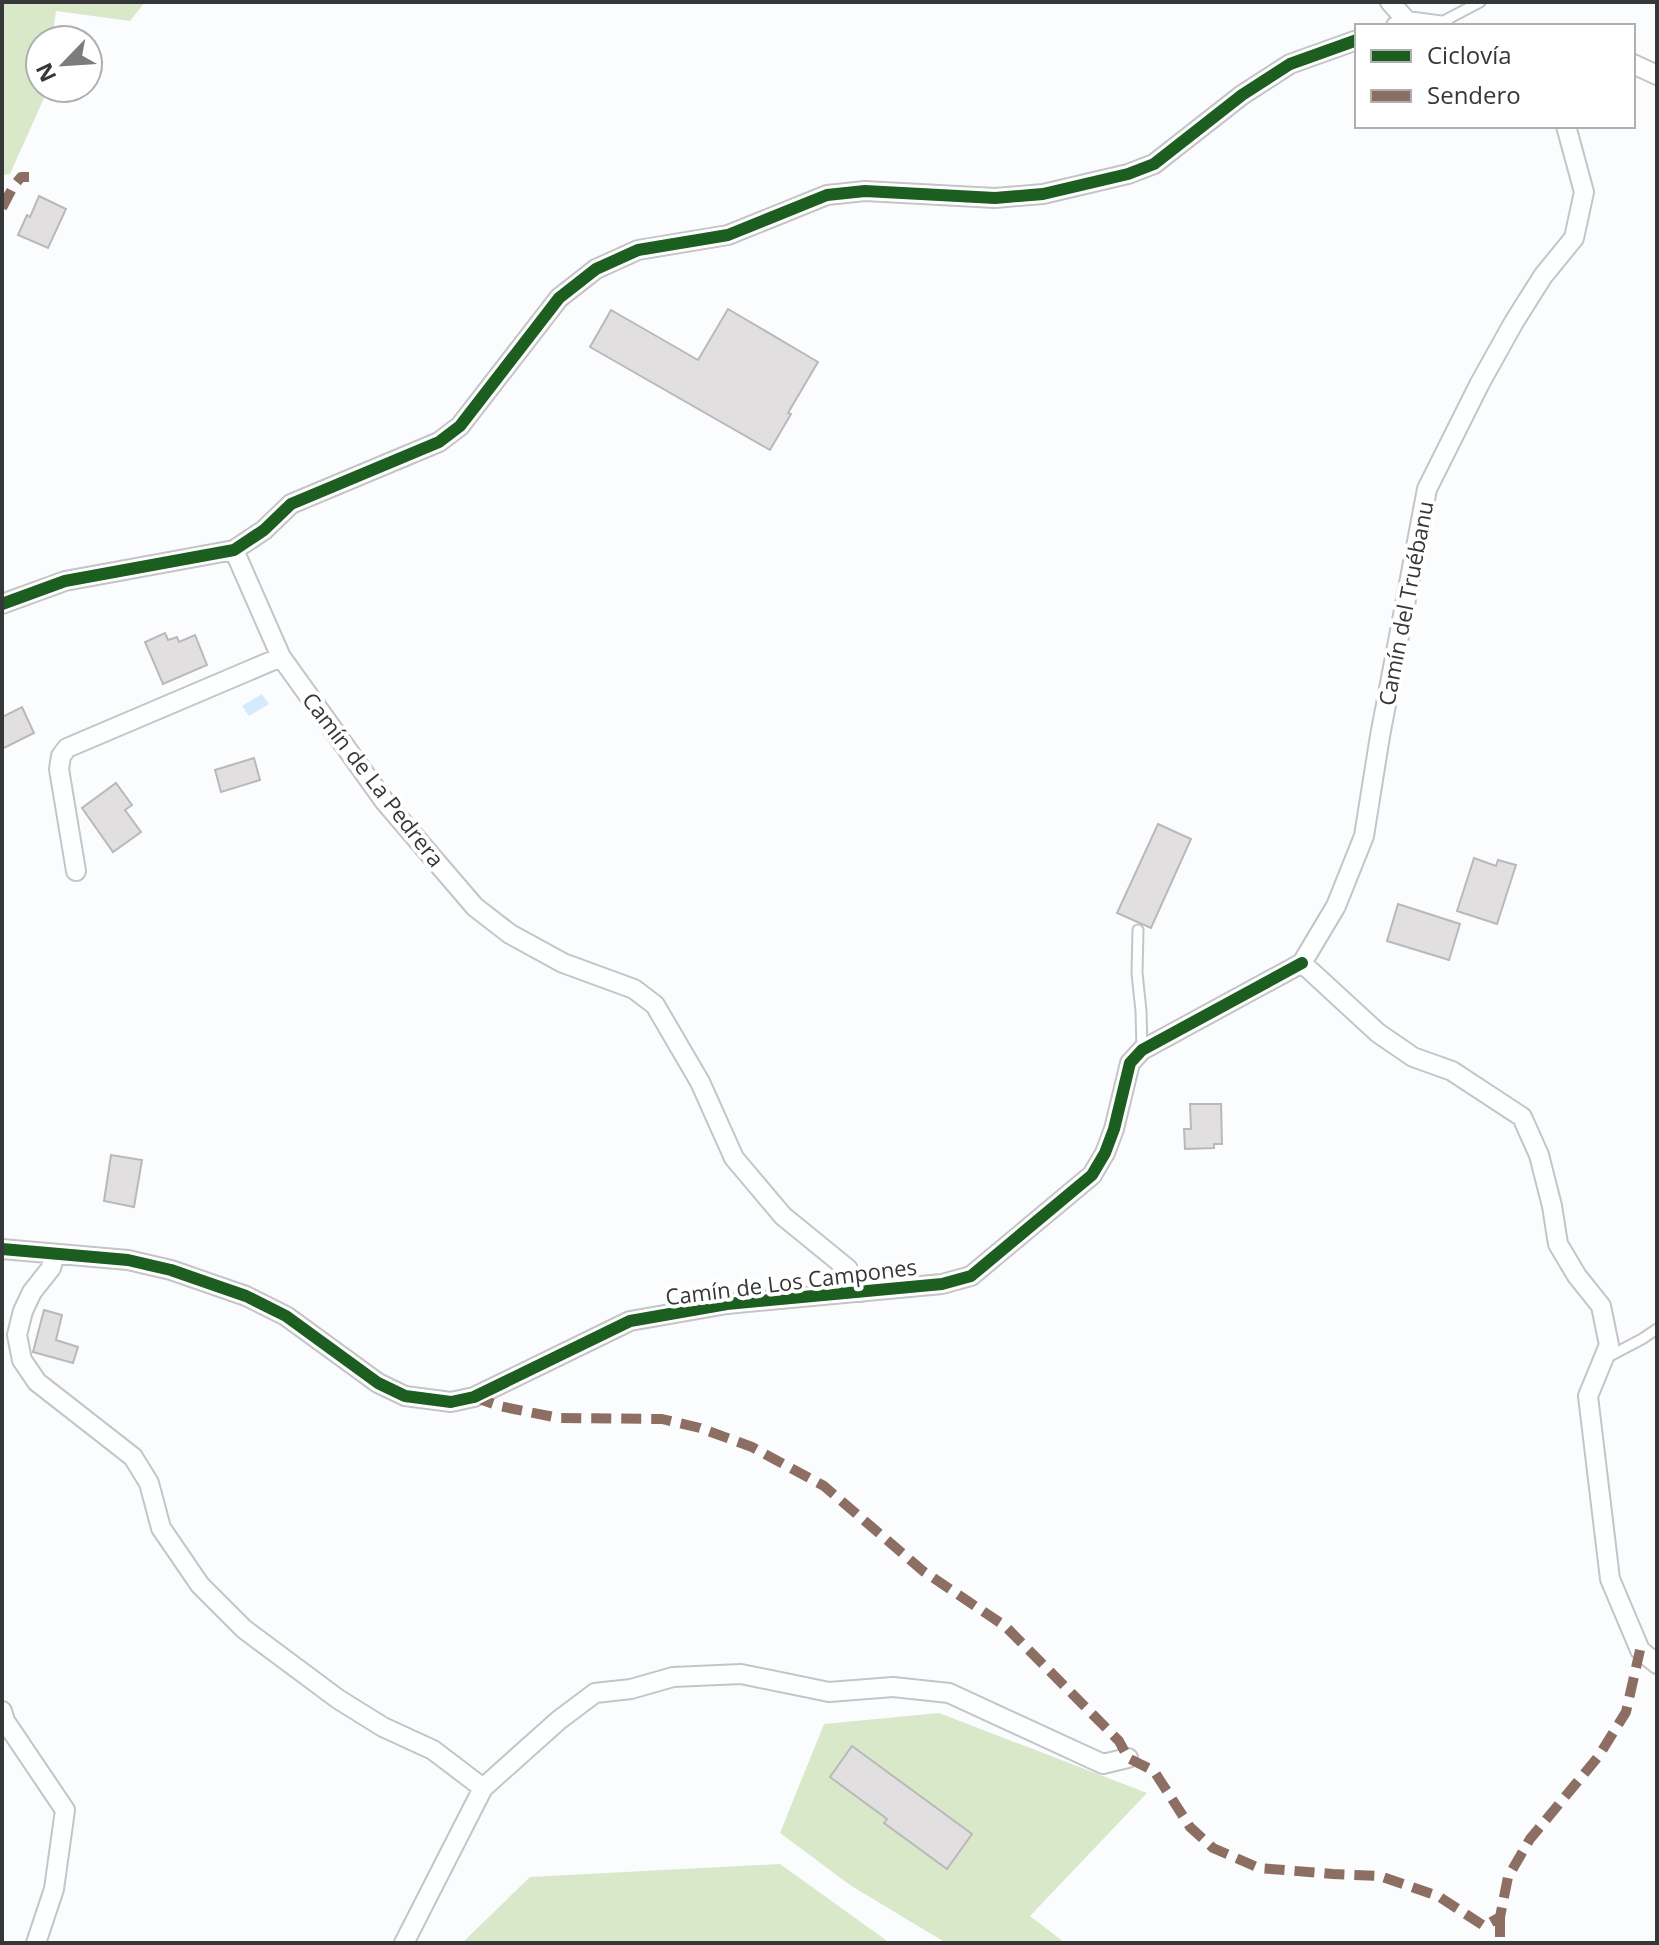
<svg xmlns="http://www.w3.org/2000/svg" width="1659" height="1945" font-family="'Open Sans',sans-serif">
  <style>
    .green { fill: #d8e8c9 }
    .water { fill: #d6eafe }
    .building { fill: #e1dfe0; stroke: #bab9ba; stroke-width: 2 }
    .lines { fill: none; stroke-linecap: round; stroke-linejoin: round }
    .service-casing { stroke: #c5c5c7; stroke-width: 13 }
    .minor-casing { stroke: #c5c5c7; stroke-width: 22 }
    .service { stroke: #feffff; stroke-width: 9 }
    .minor { stroke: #feffff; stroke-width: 18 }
    .quiet { stroke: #8d6e63; stroke-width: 10; stroke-dasharray: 20 10; stroke-linecap: butt }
    .cycleway-casing { stroke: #fff; stroke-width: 17 }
    .cycleway { stroke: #1b5e20; stroke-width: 12 }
    .labels { text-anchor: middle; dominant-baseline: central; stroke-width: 8; stroke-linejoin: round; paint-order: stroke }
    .street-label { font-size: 22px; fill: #363739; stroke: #fff }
  </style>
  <rect width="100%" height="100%" fill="#fbfcfd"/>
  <!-- green -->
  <path class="green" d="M2 2H145L130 21 56 11 52 40H40V88H45L44 98 10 174 2 175Z
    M939 1713 1147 1793 1030 1916 1065 1943H946L850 1885 780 1833 824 1724Z
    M780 1864 890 1943H462L530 1877Z"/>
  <!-- water -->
  <path class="water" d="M262 694 269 704 249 716 242 706Z"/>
  <!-- building -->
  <path class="building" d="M39 196 66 209 48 248 18 235 27 215 30 217Z
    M728 309 818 362 788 413 791 414 770 450 590 347 611 310 698 360Z
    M165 633 168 640 177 637 179 642 195 635 207 665 163 684 145 642Z
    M22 707 34 733 2 749V717Z
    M254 758 260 780 221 792 215 770Z
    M116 783 132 805 125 810 141 832 113 852 82 808Z
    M1158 824 1191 839 1151 928 1117 913Z
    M1474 858 1496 866 1498 860 1516 865 1497 924 1457 911Z
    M1398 904 1460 924 1449 960 1387 941Z
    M1190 1104H1221L1222 1144H1214V1148L1185 1149 1184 1129H1191Z
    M111 1155 142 1160 134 1207 104 1201Z
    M44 1310 62 1315 56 1340 78 1347 73 1363 33 1352Z
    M852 1746 972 1834 947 1869 884 1823 887 1819 830 1777Z"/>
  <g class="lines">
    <!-- service casing -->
    <g class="service-casing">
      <path id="service" d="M1440 23 1480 2
        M1138 930 1137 973 1141 1011 1142 1050
        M1606 1358 1642 1339 1657 1329"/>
    </g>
    <!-- minor casing -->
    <g class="minor-casing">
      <path id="minor" d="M1390 2 1407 21
        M1396 26 1407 21 1444 26
        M1633 64 1657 75
        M234 550 281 657 385 802 475 907 510 934 563 963 634 989 655 1005 700 1082 734 1158 783 1216 848 1269 851 1282 861 1292
        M2 604 65 581 234 550 264 530 291 504 439 442 460 426 559 298 596 269 638 250 728 235 827 195 865 191 995 198 1043 194 1128 174 1154 164 1242 95 1290 64 1357 40
        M76 871 59 769 61 756 67 748 281 657
        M1302 963 1336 906 1364 836 1380 736 1427 489 1480 383 1514 322 1543 276 1574 238 1584 192 1566 126
        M1302 963 1378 1033 1413 1057 1452 1071 1522 1117 1539 1155 1552 1206 1558 1244 1577 1276 1601 1306 1609 1345 1588 1396 1610 1579 1640 1650 1657 1664
        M2 1249 128 1260 171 1270 246 1296 286 1316 378 1383 405 1396 451 1402 474 1397 630 1321 727 1304 942 1284 971 1276 1092 1175 1105 1153 1114 1129 1130 1063 1142 1050 1302 963
        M55 1254 51 1268 32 1292 23 1311 17 1335 22 1360 37 1382 133 1457 149 1483 161 1528 200 1585 244 1629 338 1699 383 1727 433 1750 483 1788
        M2 1711 5 1721 65 1810 54 1889 36 1943
        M404 1943 483 1788 559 1720 595 1693 631 1689 673 1677 741 1674 829 1692 893 1687 949 1693 1103 1764 1128 1758"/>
    </g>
    <!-- service -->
    <use href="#service" class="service"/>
    <!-- minor -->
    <use href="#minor" class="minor"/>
    <!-- quiet -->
    <path class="quiet" d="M2 208 13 187 21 177H29
      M474 1397 499 1406 559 1418 662 1419 700 1428 752 1447 824 1486 923 1571 1005 1626 1119 1741 1128 1758 1154 1771 1190 1827 1213 1848 1259 1868 1333 1874 1380 1876 1438 1896 1484 1926 1500 1917 1508 1877 1530 1839 1598 1757 1626 1712 1640 1650
      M1500 1917V1943"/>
    <!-- cycleway casing -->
    <g class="cycleway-casing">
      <path id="cycleway" d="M2 604 65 581 234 550 264 530 291 504 439 442 460 426 559 298 596 269 638 250 728 235 827 195 865 191 995 198 1043 194 1128 174 1154 164 1242 95 1290 64 1357 40
        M2 1249 128 1260 171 1270 246 1296 286 1316 378 1383 405 1396 451 1402 474 1397 630 1321 727 1304 942 1284 971 1276 1092 1175 1105 1153 1114 1129 1130 1063 1142 1050 1302 963"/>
    </g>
    <!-- cycleway -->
    <use href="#cycleway" class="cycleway"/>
  </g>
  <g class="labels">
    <!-- street labels -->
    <g class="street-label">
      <text transform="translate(1405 603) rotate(-79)">Camín del Truébanu</text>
      <text transform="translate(374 779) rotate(52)">Camín de La Pedrera</text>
      <text transform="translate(791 1281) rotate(-7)">Camín de Los Campones</text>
    </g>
  </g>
  <!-- border -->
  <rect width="1659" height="1945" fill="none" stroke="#363739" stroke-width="8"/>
  <!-- legend -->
  <rect x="1355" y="24" width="280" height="104" fill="#ffffff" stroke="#afafb0" stroke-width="2"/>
  <rect x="1371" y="50" width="40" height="12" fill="#1b5e20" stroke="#afafb0" stroke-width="2"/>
  <text x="1427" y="64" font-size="24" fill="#363739">Ciclovía</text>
  <rect x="1371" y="90" width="40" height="12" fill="#8d6e63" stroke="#afafb0" stroke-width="2"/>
  <text x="1427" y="104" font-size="24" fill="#363739">Sendero</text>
  <!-- north arrow -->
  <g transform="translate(64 64) rotate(245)"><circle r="38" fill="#ffffff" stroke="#afafb0" stroke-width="2"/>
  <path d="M0-6L14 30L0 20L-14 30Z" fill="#7b7c7e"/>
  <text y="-12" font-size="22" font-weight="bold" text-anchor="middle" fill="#363739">N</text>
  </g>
</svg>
